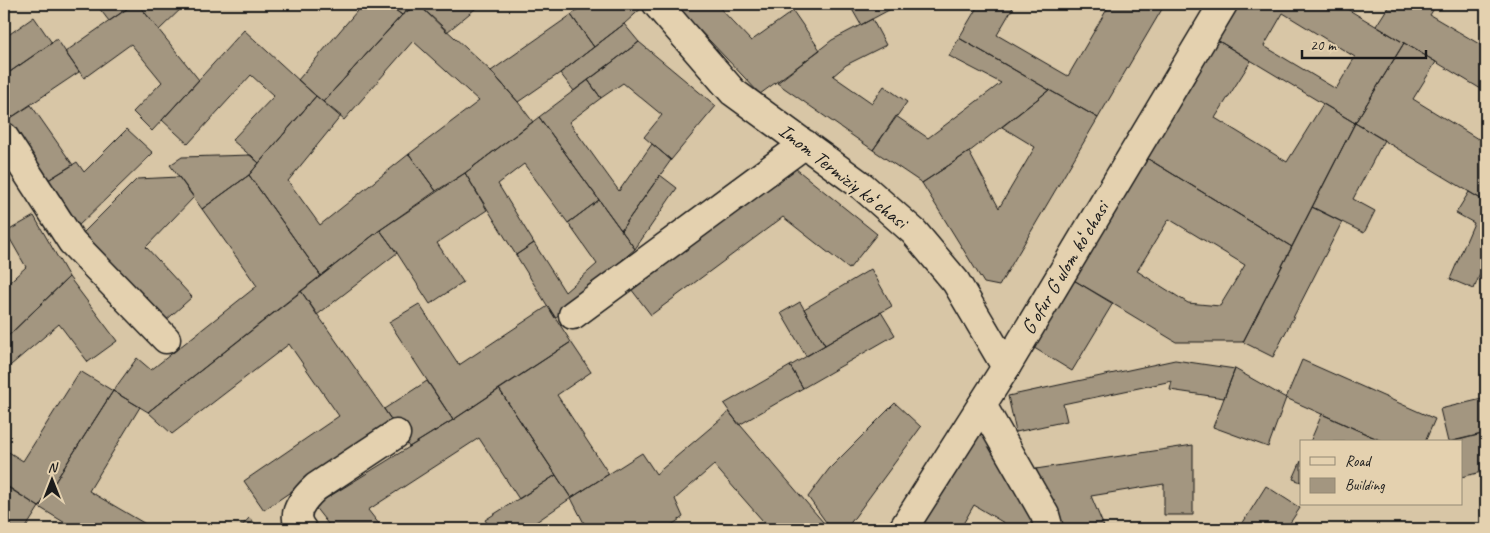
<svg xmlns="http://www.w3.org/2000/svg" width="1490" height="533" font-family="Caveat,sans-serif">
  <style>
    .building { fill: #a39680; stroke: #1c1c1c; fill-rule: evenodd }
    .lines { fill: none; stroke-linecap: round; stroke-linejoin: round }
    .street-casing { stroke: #1c1c1c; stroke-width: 31 }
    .secondary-casing { stroke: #1c1c1c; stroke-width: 31 }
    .street { stroke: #e4d1af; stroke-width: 28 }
    .secondary { stroke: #e4d1af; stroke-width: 28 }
    .labels { text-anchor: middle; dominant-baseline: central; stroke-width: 4; stroke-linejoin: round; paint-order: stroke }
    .street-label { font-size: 20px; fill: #1c1c1c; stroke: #e4d1af }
  </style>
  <rect width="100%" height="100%" fill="#d8c6a6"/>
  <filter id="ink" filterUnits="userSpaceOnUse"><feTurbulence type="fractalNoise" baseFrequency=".02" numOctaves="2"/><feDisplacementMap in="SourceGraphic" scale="10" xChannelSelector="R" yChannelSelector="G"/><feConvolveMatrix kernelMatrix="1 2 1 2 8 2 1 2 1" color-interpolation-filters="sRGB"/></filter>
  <g filter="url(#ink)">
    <!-- building -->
    <path class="building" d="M96 4H134L109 21Z
      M134 4H138L199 80 152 131 133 112 162 82 131 44 84 78 65 52Z
      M138 4H186L159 30Z
      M363 4H387L402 15 323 102 298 80Z
      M387 4H418L402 15Z
      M418 4 491 71 518 102 533 122 465 173 436 191 409 154 479 101 413 41 344 120 323 102 402 15Z
      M418 4H481L447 32Z
      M582 4H644L645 5 624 24 594 47 571 15 583 5Z
      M675 4H716L751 41 793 11 820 50 760 94Z
      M849 4H900L861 25Z
      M979 4H1015L997 35 1068 76 1110 4H1165L1098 118 959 38Z
      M1239 4H1339L1404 43 1355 123 1217 40ZM1283 13 1355 57 1336 89 1264 46Z
      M1390 4H1437L1430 15 1486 48V92L1376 26Z
      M571 15 594 47 560 73 518 102 491 71Z
      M34 17 52 43 4 76V38Z
      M872 19 886 45 846 65 833 76 872 103 884 86 907 102 873 150 777 83 832 40Z
      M624 24 639 42 574 91 560 73Z
      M244 30 316 96 259 163 232 140 274 96 251 75 188 144 162 120Z
      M959 38 1049 90 969 152 922 183 873 150 896 116 928 138 1001 83 949 56Z
      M57 39 79 72 6 121 4 117V76Z
      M1217 40 1251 61 1215 118 1287 162 1323 104 1355 123 1292 247 1145 157Z
      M639 42 716 106 671 160 644 137 662 115 623 83 601 98 588 80Z
      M1404 43 1436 62 1413 99 1478 139 1486 125V202L1355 123Z
      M588 80 601 98 569 122 619 191 652 144 671 160 621 230 539 117Z
      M1049 90 1098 118 999 286 984 283 922 183 969 152 999 208 1035 147 1002 127Z
      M316 96 341 116 288 181 320 225 409 154 436 191 380 230 321 276 249 175Z
      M31 105 73 165 45 182 6 121Z
      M539 117 599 200 568 223 524 164 498 184 534 243 516 255 465 173Z
      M1355 123 1384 140 1353 199 1375 211 1364 233 1312 207Z
      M127 129 153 153 72 232 45 182 77 162 84 172Z
      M251 155 259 163 249 175 202 209 170 165 182 157Z
      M1145 157 1292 247 1243 342H1176L1072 279ZM1169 219 1245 265 1220 306 1188 303 1137 271Z
      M790 164 877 234 849 269 783 217 651 315 628 285Z
      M465 173 487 210 437 243 463 282 430 304 397 253 380 230Z
      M249 175 321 276 148 412 113 391 137 358 151 370 257 286 202 209Z
      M660 175 677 188 635 249 621 230Z
      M179 177 194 197 146 247 192 297 162 324 80 236 137 179Z
      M1469 192 1486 202V259L1474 289 1450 279 1474 223 1456 213Z
      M599 200 635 249 555 318 516 255 534 243 565 292 597 264 568 223Z
      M1312 207 1342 222 1273 357 1243 342Z
      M34 216 69 277 4 340V287L26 267 6 232Z
      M380 230 397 253 317 315 301 291Z
      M871 269 892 306 825 345 804 309Z
      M69 277 117 341 88 362 59 324 4 371V340Z
      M1072 279 1113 303 1072 371 1031 346Z
      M301 291 393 422 264 510 244 481 339 416 289 344 172 434 148 412Z
      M800 302 825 345 806 356 781 313Z
      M419 304 459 365 548 306 571 342 453 420 389 322Z
      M881 312 895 335 803 388 790 366Z
      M571 342 591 372 557 395 609 474 571 498 499 389Z
      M1175 360 1235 369 1224 398 1170 390 1172 381 1063 404 1067 421 1016 432 1008 396Z
      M1302 360 1435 419 1425 442H1384L1286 398Z
      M790 366 803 388 739 425 724 404Z
      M1235 369 1286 398 1268 447 1213 427Z
      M80 371 113 391 39 507 4 485V449L23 461Z
      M427 381 453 420 409 447 384 409Z
      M499 389 556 475 519 499 479 438 368 510 383 529H332L314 506 453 420Z
      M113 391 140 407 89 491 154 529H75L39 507Z
      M1486 398V433L1448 442 1440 409Z
      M895 403 921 427 846 529H831L808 497 829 469Z
      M729 412 829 529H770L714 465 675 499 683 517 666 529H587L571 498 642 453 656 474Z
      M1322 414 1384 442H1310Z
      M983 420 1038 529H1014L974 505 960 529H916Z
      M1486 433V471L1461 477V442H1451Z
      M1193 445V515H1164V484L1091 496 1105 529H1061V526L1036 469Z
      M1301 461V482L1293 479Z
      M556 475 571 498 526 529H491L485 520Z
      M7 486 39 507 25 529H4V491Z
      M1266 486 1300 508 1286 529H1239Z
      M249 518 262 529H239Z"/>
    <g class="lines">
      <!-- street casing -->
      <g class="street-casing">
        <path id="street" d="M657 4 733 92 862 186 914 232 956 282 1006 367
          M4 137 72 242 166 339
          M573 315 805 144
          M982 405 1045 515 1049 529
          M302 529C289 514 304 498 316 487L396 434"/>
      </g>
      <!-- secondary casing -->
      <g class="secondary-casing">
        <path id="secondary" d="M903 529 1006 367 1223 4"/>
      </g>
      <!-- street -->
      <use href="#street" class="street"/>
      <!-- secondary -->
      <use href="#secondary" class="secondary"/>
    </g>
  </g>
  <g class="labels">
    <!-- street labels -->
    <g class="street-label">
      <text transform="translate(843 176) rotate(38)">Imom Termiziy koʻchasi</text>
      <text transform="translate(1065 268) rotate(-59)">Gʻofur Gʻulom koʻchasi</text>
    </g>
  </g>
  <!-- margin -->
  <rect width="1490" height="533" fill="none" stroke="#e4d1af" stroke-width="20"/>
  <rect x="10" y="10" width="1470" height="513" fill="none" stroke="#1c1c1c" stroke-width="2" filter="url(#ink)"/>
  <!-- legend -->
  <rect x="1300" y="440" width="162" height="65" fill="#e4d1af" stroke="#948974"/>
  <rect x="1310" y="457" width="25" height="8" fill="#e4d1af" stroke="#948974"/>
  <text x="1345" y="466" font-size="15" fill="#1c1c1c">Road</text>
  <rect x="1310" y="478" width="25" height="15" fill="#a39680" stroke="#948974"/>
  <text x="1345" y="490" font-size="15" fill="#1c1c1c">Building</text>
  <!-- north arrow -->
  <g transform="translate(52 480)" stroke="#e4d1af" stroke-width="4" paint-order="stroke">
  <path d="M0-4L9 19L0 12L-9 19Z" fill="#1c1c1c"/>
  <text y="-8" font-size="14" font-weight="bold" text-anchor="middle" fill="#1c1c1c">N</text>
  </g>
  <!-- scale -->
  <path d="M1302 50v8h124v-8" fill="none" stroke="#1c1c1c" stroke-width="2.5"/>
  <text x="1310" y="50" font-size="15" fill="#1c1c1c" stroke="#e4d1af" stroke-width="4" paint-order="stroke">20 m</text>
</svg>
